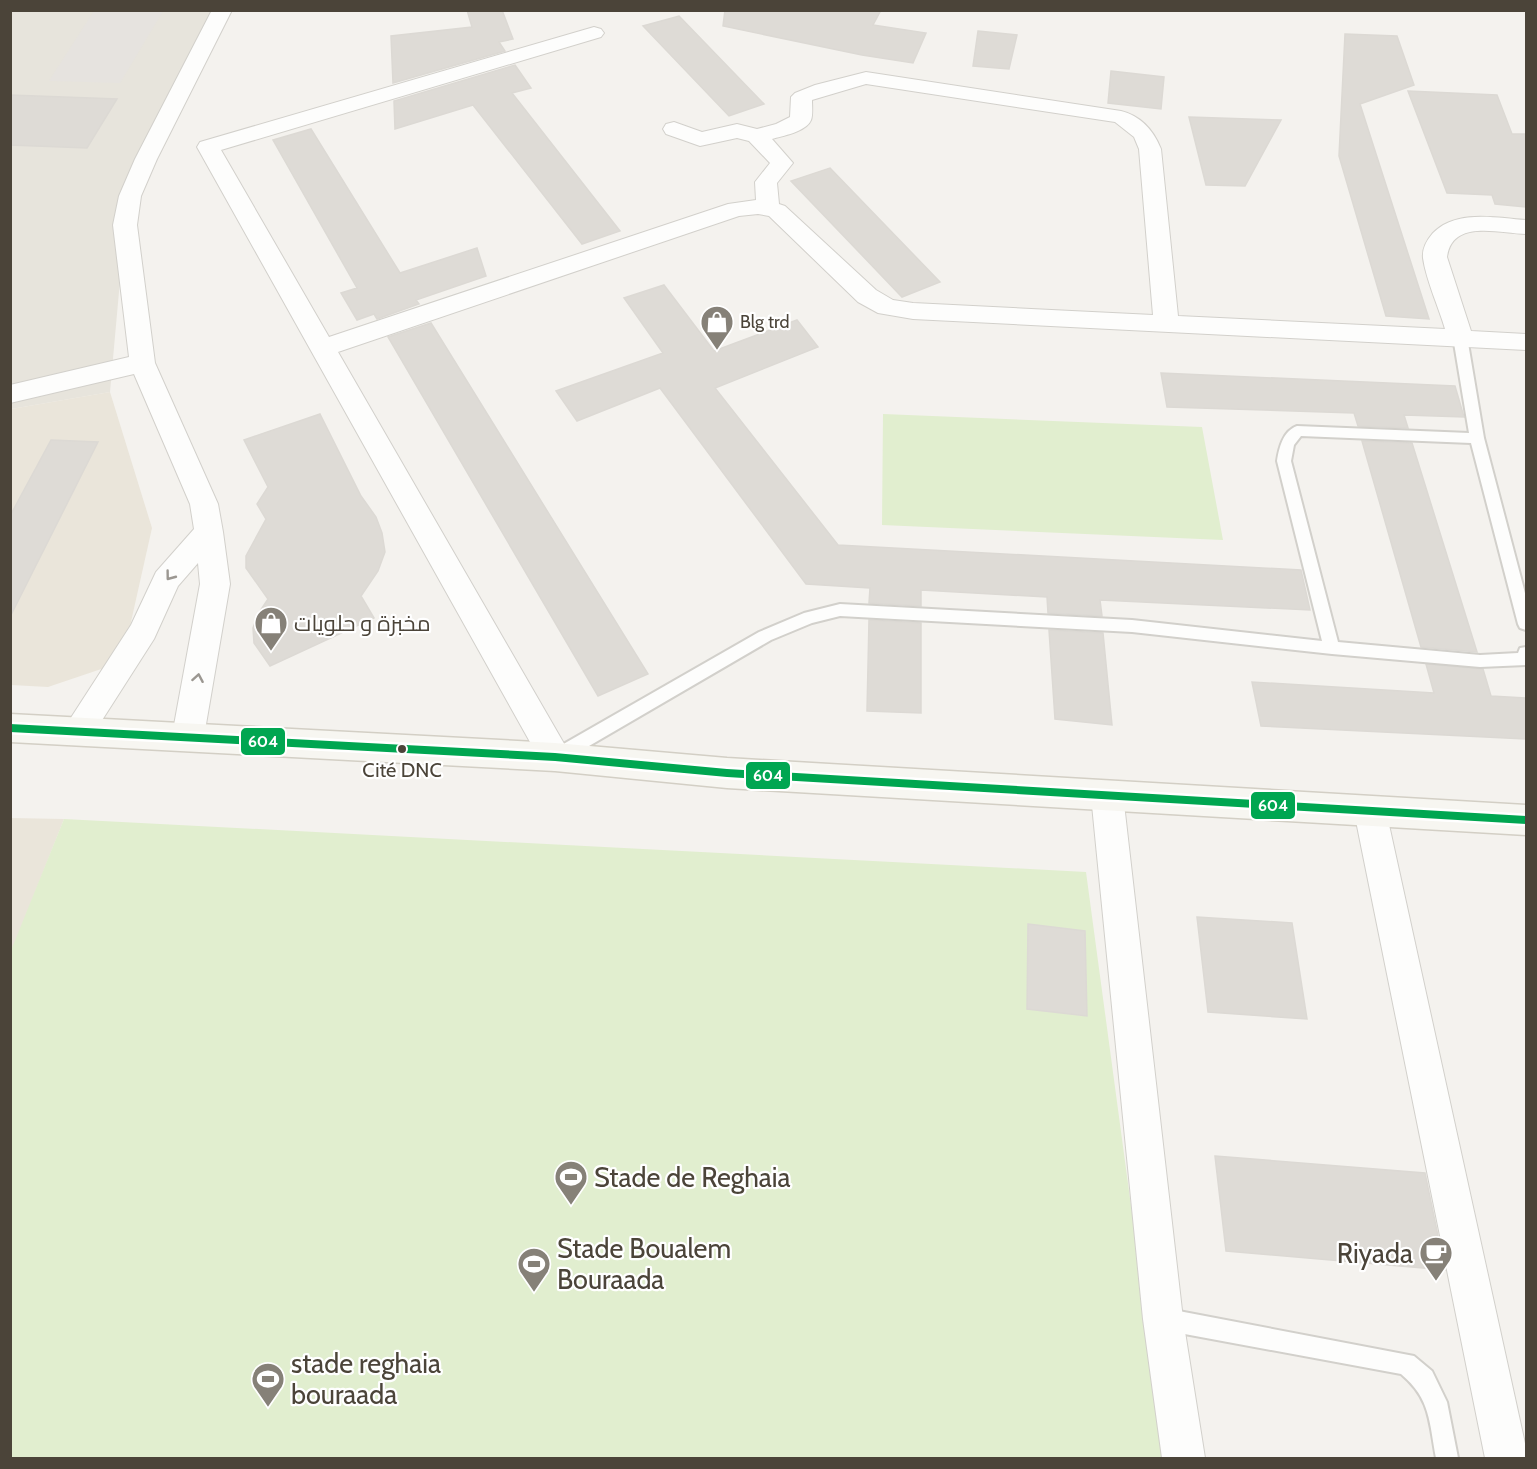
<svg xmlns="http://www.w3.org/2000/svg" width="1537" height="1469" font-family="Cabin,Cairo,sans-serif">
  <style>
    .residential { fill: #e7e4dc }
    .education { fill: #eae5da }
    .green { fill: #e1eecf }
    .parking { fill: #e6e3df }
    .building { fill: #dedbd6; stroke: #dcd9d4; stroke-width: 1.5 }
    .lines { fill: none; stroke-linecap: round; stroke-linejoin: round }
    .lane-casing { stroke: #d2d0cb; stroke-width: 4 }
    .street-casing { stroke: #d2d0cb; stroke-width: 2 }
    .secondary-casing { stroke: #d3cfc5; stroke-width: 3 }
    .lane { fill: #fdfdfc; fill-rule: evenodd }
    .street { fill: #fdfdfc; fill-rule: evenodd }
    .secondary { fill: #f7f6f1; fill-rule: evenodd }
    .bus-1-casing { stroke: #fff; stroke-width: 5 }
    .bus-1 { fill: #00a651; fill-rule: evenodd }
    .oneway { stroke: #9b9791 }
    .bus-dot { fill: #4b4439; stroke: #fff; stroke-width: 2 }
    .labels { text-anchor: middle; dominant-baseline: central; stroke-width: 4.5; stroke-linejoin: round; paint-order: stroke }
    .far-poi-label { font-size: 18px; fill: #4b4439; stroke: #fff; text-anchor: start }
    .bus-label { font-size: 20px; fill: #4b4439; stroke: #fff }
    .poi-label { font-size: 22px; fill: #4b4439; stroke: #fff; text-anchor: start }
    .near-poi-label { font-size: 27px; fill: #4b4439; stroke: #fff; text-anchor: start }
    .line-badge { stroke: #fff; stroke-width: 2 }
    .badge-label { font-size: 16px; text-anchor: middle; font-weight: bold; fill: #fff }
  </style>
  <rect width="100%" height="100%" fill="#f4f2ee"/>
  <!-- residential -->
  <path class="residential" d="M11 11H222L125 225 110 392 11 409Z"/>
  <!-- education -->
  <path class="education" d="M110 392 152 528 122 662 48 687 11 685V409Z
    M11 818 64 819 11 953 10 818Z"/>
  <!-- green -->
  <path class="green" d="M883 414 1202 427 1223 540 882 525Z
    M64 819 1086 872 1165 1458H11L10 953Z"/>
  <!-- parking -->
  <path class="parking" d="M94 11H163L120 83 49 81Z"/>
  <!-- building -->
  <path class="building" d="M467 10H502L513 39 499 42 505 51 393 83 391 36 472 27Z
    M725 10H881L873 25 926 33 913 63 862 55 723 26Z
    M679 16 764 104 729 116 643 26Z
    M978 31 1017 35 1009 69 973 66Z
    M1345 34 1397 36 1414 85 1360 104 1429 319 1386 316 1339 156Z
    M515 65 531 88 512 93 620 231 582 244 473 105 395 129 394 101Z
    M1111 71 1164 77 1161 109 1108 103Z
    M1408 91 1497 95 1512 134H1527V207L1495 204 1492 195 1447 193Z
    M10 95 117 99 87 148 10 145Z
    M1189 117 1281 120 1245 186 1206 185Z
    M311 129 400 273 477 248 486 276 416 300 419 304 377 319 374 314 357 320 341 293 357 288 273 140Z
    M830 168 940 282 902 297 791 181Z
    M664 285 714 351 797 320 818 347 715 388 838 545 1301 570 1310 610 1100 600 1102 616 1048 613 1047 597 921 590V606L869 603 870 588 806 584 660 388 577 421 556 391 663 353 624 298Z
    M431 323 648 674 598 696 388 337Z
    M1161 373 1455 386 1464 417 1404 415 1408 428 1358 426 1354 413 1167 407Z
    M320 414 361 496 376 517 382 533 385 552 378 571 361 596 374 618 270 666 254 643 253 628 258 614 268 599 246 568V556L266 519 257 504 268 487 244 440Z
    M51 440 98 442 10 617V516Z
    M1362 441 1412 443 1477 652 1421 647Z
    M869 620 921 623V713L867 711Z
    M1049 630 1103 633 1112 725 1055 719Z
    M1426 664 1483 669 1491 696 1527 698V739L1261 726 1252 682 1434 693Z
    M1197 917 1292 923 1307 1019 1208 1012Z
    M1028 924 1085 931 1087 1016 1027 1009Z
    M1215 1156 1425 1173 1445 1270 1226 1251Z"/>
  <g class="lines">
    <!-- lane casing -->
    <g class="lane-casing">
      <path id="lane" d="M1460 333 1467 337 1484 438 1526 597V630L1520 628 1518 624 1471 443 1301 436 1294 445 1291 461 1338 642 1480 655 1518 653 1520 648 1526 647V665L1480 667 1332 654 1132 632 840 616 812 623 771 640 565 760 559 762 553 760 551 755 553 750 759 632 804 613 840 604 1132 620 1322 641 1277 461C1279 448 1283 431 1297 426L1469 433 1453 337Z
        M1163 1308 1414 1356 1432 1371 1447 1402 1458 1458H1436C1429 1422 1431 1399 1401 1374L1163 1330 1155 1327 1152 1319 1155 1311Z"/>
    </g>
    <!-- street casing -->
    <g class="street-casing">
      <path id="street" d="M212 10H232L157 159 141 196 137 225 155 363 218 504 223 532 230 584 204 736 199 745 188 749 177 745 172 736 200 584 198 563 178 586 154 639 90 739 79 743 68 739 63 730 131 625 156 572 194 529 190 504 134 374 10 403V385L129 357 113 225 119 196 135 159Z
        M594 27 601 29 604 33 601 37 221 150 329 337 728 204 756 200 755 182 770 163 749 141 737 138 700 146 666 134 663 129 666 124 674 122 702 132 737 124 757 129 776 124 790 117 791 97 795 93 815 85 866 72 1121 111C1141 116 1154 131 1161 149L1178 316 1445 329C1439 308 1426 280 1423 258 1422 248 1427 240 1433 233 1456 209 1497 218 1526 220V234C1498 233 1452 219 1447 257L1471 331 1526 334V350L913 319 878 313 858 302 769 216 758 214 739 216 338 352 566 747 571 757 566 767 555 771 544 767 197 147 200 142ZM866 84 1115 122 1134 137 1139 149 1153 315 913 303 893 300 876 290 785 206 779 204 777 183 793 163 772 139C782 136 806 132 811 120 813 115 812 106 812 100Z
        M1107 781 1118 785 1123 795 1183 1319 1205 1458H1162L1143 1319 1091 795 1096 785Z
        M1370 797 1382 801 1386 811 1526 1448V1458H1485L1354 811 1358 801Z"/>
    </g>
    <!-- secondary casing -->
    <g class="secondary-casing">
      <path id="secondary" d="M10 714 555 743 727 758 1526 805V835L727 788 555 771 10 742Z"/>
    </g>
    <!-- lane -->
    <use href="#lane" class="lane"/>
    <!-- street -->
    <use href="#street" class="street"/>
    <!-- secondary -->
    <use href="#secondary" class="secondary"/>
    <!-- bus-1 casing -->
    <g class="bus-1-casing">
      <path id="bus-1" d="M10 724 555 753 727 769 1526 816V824L727 777 555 761 10 732Z"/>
    </g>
    <!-- bus-1 -->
    <use href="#bus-1" class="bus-1"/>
  </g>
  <!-- one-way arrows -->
  <defs><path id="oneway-chevron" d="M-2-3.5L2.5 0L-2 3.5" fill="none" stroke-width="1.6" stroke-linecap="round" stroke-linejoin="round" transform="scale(1.5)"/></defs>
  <g class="oneway">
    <use href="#oneway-chevron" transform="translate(170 576) rotate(127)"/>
    <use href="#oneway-chevron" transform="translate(198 678) rotate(-80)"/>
  </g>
  <!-- icons -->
  <defs>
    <g id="shop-pin" transform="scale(1.725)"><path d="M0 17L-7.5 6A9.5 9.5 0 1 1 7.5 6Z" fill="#868178" stroke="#fff"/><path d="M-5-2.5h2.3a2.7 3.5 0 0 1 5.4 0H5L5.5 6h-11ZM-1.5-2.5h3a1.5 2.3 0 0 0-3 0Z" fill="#fff"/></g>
    <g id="stadium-pin" transform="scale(1.725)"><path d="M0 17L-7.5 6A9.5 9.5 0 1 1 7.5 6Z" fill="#868178" stroke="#fff"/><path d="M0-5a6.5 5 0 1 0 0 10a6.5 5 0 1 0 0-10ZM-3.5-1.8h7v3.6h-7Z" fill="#fff"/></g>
    <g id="cafe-pin" transform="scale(1.725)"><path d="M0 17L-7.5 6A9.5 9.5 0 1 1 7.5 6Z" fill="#868178" stroke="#fff"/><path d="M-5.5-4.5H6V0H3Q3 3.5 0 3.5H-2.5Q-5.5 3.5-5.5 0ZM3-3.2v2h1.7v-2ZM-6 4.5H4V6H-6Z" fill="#fff"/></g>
  </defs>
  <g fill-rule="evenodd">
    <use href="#shop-pin" x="717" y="322"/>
    <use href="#shop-pin" x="271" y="623"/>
    <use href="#stadium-pin" x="571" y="1177"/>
    <use href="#cafe-pin" x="1436" y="1253"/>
    <use href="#stadium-pin" x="534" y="1264"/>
    <use href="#stadium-pin" x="268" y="1379"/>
  </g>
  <!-- markers -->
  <circle class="bus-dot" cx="402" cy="749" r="5"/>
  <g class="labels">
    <!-- far-poi labels -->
    <g class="far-poi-label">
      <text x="740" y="322">Blg trd</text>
    </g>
    <!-- bus labels -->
    <g class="bus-label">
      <text x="402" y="770">Cité DNC</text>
    </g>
    <!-- poi labels -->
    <g class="poi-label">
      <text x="294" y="623">مخبزة و حلويات</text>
    </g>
    <!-- near-poi labels -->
    <g class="near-poi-label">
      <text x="594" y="1177">Stade de Reghaia</text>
      <text x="557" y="1248">Stade Boualem<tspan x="557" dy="31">Bouraada</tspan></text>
      <text x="1413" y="1253" text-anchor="end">Riyada</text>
      <text x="291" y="1363">stade reghaia<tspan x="291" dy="31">bouraada</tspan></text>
    </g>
  </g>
  <g class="line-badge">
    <rect x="240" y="727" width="46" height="29" rx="6" fill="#00a651"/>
    <rect x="745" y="761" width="46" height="29" rx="6" fill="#00a651"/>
    <rect x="1250" y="791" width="46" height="29" rx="6" fill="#00a651"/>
  </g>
  <g class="badge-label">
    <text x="263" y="747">604</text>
    <text x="768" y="781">604</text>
    <text x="1273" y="811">604</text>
  </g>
  <!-- border -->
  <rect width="1537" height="1469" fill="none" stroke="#4b4439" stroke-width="24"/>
</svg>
